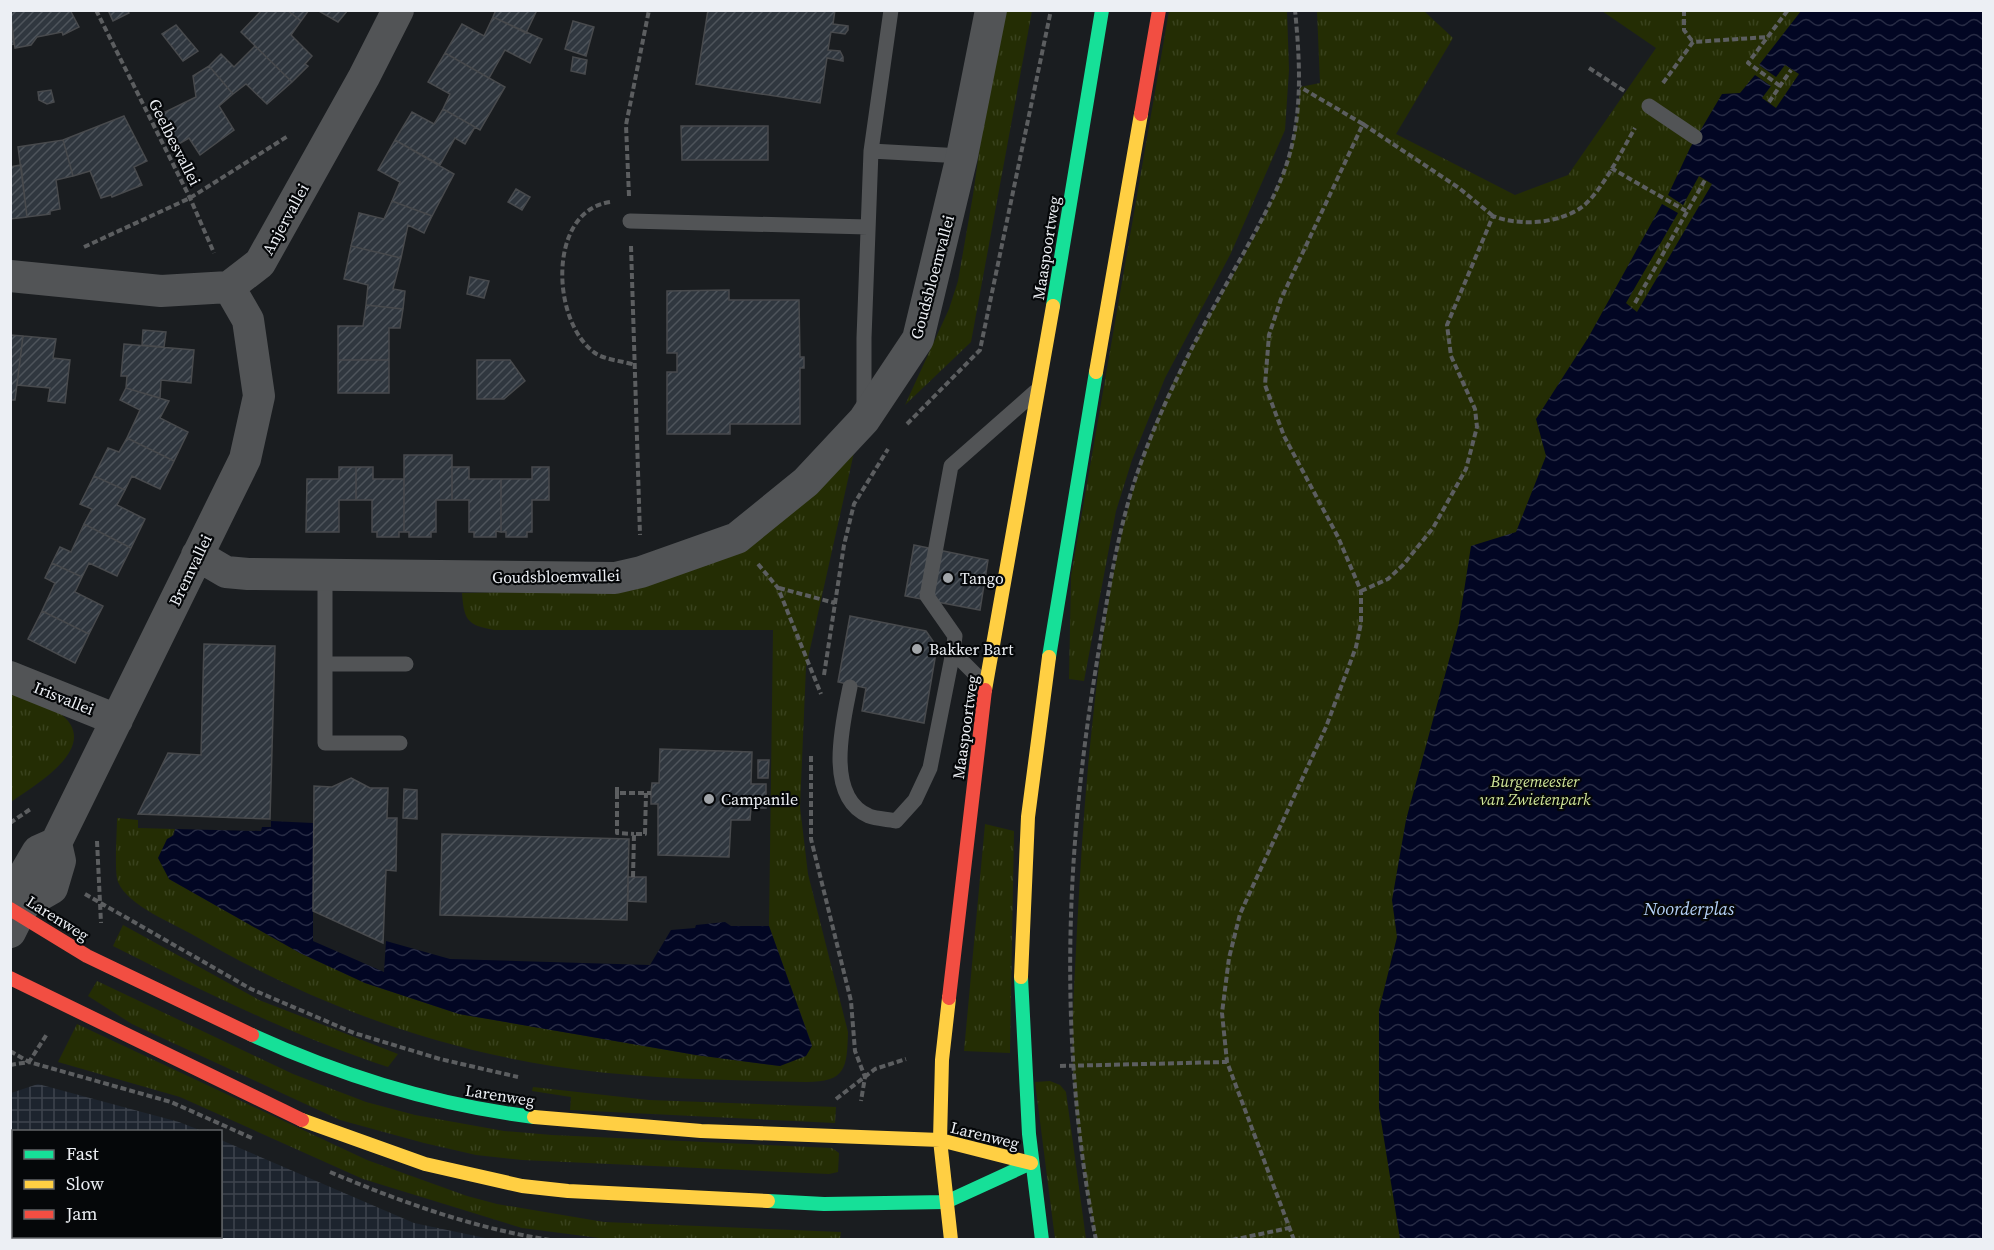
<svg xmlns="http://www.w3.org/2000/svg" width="1994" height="1250" font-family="'Source Serif 4',serif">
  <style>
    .industrial { fill: url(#industrial-grid) }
    .grass { fill: url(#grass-tufts) }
    .water { fill: url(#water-waves) }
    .building { fill: url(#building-hatch); stroke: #484a4d; stroke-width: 1.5 }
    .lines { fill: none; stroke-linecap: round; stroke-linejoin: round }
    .path { stroke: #5c5e60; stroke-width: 4; stroke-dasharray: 6 3; stroke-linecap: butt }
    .lane { stroke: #525456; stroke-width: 15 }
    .street { stroke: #525456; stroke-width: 32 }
    .fast { stroke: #16e098; stroke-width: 14 }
    .slow { stroke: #ffcf43; stroke-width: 14 }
    .jam { stroke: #f24e42; stroke-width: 14 }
    .poi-dot { fill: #a2a6aa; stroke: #050709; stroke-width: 2 }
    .labels { text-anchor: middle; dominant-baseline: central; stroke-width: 4.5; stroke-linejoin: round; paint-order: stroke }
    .street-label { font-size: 16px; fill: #eceff4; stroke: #050709 }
    .poi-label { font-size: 16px; fill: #eceff4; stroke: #050709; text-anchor: start }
    .park-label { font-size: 16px; font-style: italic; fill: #d1e699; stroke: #050709 }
    .water-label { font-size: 18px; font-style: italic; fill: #b4d0f6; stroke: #050709 }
  </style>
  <defs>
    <pattern id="industrial-grid" width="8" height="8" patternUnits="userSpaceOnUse" patternTransform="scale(1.5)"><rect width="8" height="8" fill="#1d242e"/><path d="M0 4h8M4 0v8" fill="none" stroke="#3e444d"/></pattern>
    <pattern id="grass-tufts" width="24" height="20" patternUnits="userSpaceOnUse" patternTransform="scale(1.5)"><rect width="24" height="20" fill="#242d04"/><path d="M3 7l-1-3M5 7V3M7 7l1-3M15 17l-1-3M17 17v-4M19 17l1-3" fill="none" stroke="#39421d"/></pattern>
    <pattern id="water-waves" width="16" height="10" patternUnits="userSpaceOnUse" patternTransform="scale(1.5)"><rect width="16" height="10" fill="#020623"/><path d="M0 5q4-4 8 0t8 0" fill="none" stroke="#272b44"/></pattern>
    <pattern id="building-hatch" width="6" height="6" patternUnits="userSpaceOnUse" patternTransform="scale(1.5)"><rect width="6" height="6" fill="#30373f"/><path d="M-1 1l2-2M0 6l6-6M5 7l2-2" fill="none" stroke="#4e545b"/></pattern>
  </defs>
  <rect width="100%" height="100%" fill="#1a1d20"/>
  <!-- industrial -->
  <path class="industrial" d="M38 1084 179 1122 202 1131 14 1132V1236H220L221 1140 414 1223 490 1239H11V1093Z"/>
  <!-- grass -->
  <path class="grass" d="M999 11H1032L971 342 905 405 949 309 958 281 973 195Z
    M1169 11H1287L1289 70 1285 130 1231 253 1165 378 1132 460 1116 511 1084 681 1069 679 1071 576Z
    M1317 11H1424L1453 38 1396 134 1515 195 1568 175 1656 48 1602 11H1983V1239L1096 1240C1086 1183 1075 1124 1073 1067 1071 1021 1075 975 1077 929 1080 875 1083 821 1088 767 1100 648 1112 534 1156 421 1191 333 1255 254 1286 164 1295 142 1298 112 1300 87L1320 83Z
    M855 448 806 667 800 807 808 874 848 1032C847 1068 846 1082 806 1082 721 1080 636 1079 552 1066 426 1046 305 1000 195 936 173 923 128 906 118 882 114 871 117 832 117 818L138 820V828L175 829 171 839 169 879 300 953 365 983 459 1014 696 1055 780 1066 812 1045 769 926 773 630H494C467 625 464 620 462 593L571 591 669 575Z
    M11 689C25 696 43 701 57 711 106 745 36 784 11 802Z
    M985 824 1014 831 1010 1053 964 1051Z
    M123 925 259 1000 398 1054 388 1067C293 1036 202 991 113 946Z
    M97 981 293 1074 366 1102 415 1115 504 1131 552 1135 832 1148 839 1153 838 1172 829 1174 522 1160 476 1155 424 1143 340 1120 132 1024 88 996Z
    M77 1024 367 1160 467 1196 497 1204 604 1222 841 1232 840 1239 615 1240 522 1228 363 1179 180 1097 58 1062Z
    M1050 1081 1060 1085 1066 1092 1086 1239H1055L1035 1082Z
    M533 1087 649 1100 836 1107 835 1123 570 1110 571 1097 532 1091Z"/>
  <!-- water -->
  <path class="water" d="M1801 11H1983V1239H1400L1379 1108V1010L1397 937 1392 900 1406 820 1459 623 1471 546 1516 532 1546 456 1536 419 1588 338 1662 204 1678 213 1626 303 1637 312 1712 184 1699 176 1683 205 1668 195 1690 148 1722 94 1740 93 1755 75 1771 86 1762 98 1776 108 1799 74 1785 65 1776 77 1759 65Z
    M271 821 313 823V941L384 972 386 941 450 959 650 965 671 930 695 928 696 925 725 922 731 926H769L812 1046 806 1056 780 1066 696 1055 459 1014 365 983 300 953 169 879 158 858 167 839 174 835 175 829 261 831 262 827H271Z"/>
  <!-- building -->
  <path class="building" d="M10 10H70L79 27 63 35 62 32 37 37 31 45 15 48Z
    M108 10H127L129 13 113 21Z
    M262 10H287L301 21 291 35 312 56 305 64 308 66 292 82 241 32Z
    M287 10H309L301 21Z
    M317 10H348L338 22Z
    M496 10H537L526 33 493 17Z
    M708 10H835L833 24 848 26V30L845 34 831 32 828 50 840 51 843 57V61L827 58 820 103 696 84Z
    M493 17 542 39 530 63 505 50 489 78 445 53 462 24 484 36Z
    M573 21 594 27 586 56 565 49Z
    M10 24 14 44 10 45Z
    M176 25 198 51 183 61 162 34Z
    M255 46 292 82 267 104 246 84 233 94 209 66 221 54 234 67Z
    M445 53 505 87 480 130 443 109 450 94 428 82Z
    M573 57 587 60 585 74 571 71Z
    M209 66 233 94 219 106 234 130 200 155 189 138 177 145 161 114 196 97 193 76Z
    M51 90 54 102 47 104 39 100 38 92Z
    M443 109 475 127 465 144 455 138 440 165 395 140 412 112 434 124Z
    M124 116 147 161 134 167 142 185 112 197 111 195 101 198 90 171 73 176 63 140Z
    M681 126H768V160H682Z
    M63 140 73 176 56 180 60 209 50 211V214L27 217 18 147Z
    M395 140 454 174 432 216 392 201 400 182 378 170Z
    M21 165 27 217 10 219V167Z
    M516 189 530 197 522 210 508 202Z
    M392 201 432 216 424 233 408 225 401 258 351 246 359 213 384 219Z
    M351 246 401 258 393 289 405 291 403 309 366 305 368 285 344 279Z
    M470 277 489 281 484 298 467 294Z
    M729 290V300H799L800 357H804V368H800V424H730V434H667V372H677V353H667V291Z
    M366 305 403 309 400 328H389V360H338V326H363Z
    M143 330 166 332 164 347 142 345Z
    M10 335 23 336 15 400H10Z
    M23 336 56 339 53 358 70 360 65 403 48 401 50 388 17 385Z
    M124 344 194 350 191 383 161 380 160 398 126 388 127 376H121Z
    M338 360H389V393H338Z
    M477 360H510L525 381 504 399H477Z
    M126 388 169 401 160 418 188 432 174 461 127 438 140 410 120 400Z
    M127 438 174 461 160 489 132 476 125 490 94 476 108 448 119 452Z
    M404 455H452V500H436V532H431V537H409V532H404Z
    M339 467H356V500H339V532H306L307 479H339Z
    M356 467H373V479H404V532H399V537H377V532H372V500H356Z
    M452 467H469V479H501V532L496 531V537H474V532H469V500H452Z
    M532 467H549V500H532V532H527V537H506V532H501V479H532Z
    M94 476 125 490 117 505 145 519 131 548 84 524 92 509 80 504Z
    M84 524 131 548 117 576 89 563 82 577 52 563 60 547 71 552Z
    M914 545 988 560 980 610 905 596Z
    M52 563 82 577 75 592 103 606 89 634 42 611 55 583 45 578Z
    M42 611 89 634 75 663 28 639Z
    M850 616 926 631 937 647 924 723 862 711 866 688 838 682Z
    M204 644 275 646 270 819 138 814 168 753 201 755Z
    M660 749 752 752 751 784H766V808H751L750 820H731L729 857 658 855V804H651V793L652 783H659Z
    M758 760H769L768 778H758Z
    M351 778 370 788H388L387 818H397L396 871 386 870 383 943 313 911 314 786 332 787Z
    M404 789 417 790V819L403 818Z
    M442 834 629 839 627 920 440 915Z
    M628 877H646V902L628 901Z"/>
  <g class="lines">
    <!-- path -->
    <path class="path" d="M96 10 190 198 214 253
      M1684 10V30L1693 42
      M1589 68 1626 92
      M1663 83 1693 42 1768 37
      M1780 86 1748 63 1788 10
      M1769 102 1791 70
      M1363 124 1459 188 1493 216
      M1611 168 1686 211
      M629 196 626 125 649 10
      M610 202C547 211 551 322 595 353 605 360 623 361 635 365
      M631 246 640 535
      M84 247 190 198 288 136
      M1635 303 1705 180
      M907 424 980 350 1051 10
      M758 564 778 588 821 694
      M779 588 835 603
      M1361 591 1388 579 1403 565 1433 528 1466 469 1477 427 1475 409 1451 356 1447 325 1493 216C1519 226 1555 224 1579 209 1600 196 1622 150 1635 128
      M824 675 844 545 854 504 888 449
      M811 756V839L851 1001 855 1051 865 1077 861 1101
      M617 787V793H651
      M617 793V833L634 834
      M10 823 32 808
      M97 841 101 923
      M633 877 634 834H645L646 793
      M85 894 251 989 354 1033 440 1059 518 1077
      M10 1051 29 1062 171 1102 254 1139
      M10 1065 29 1062 47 1034
      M1060 1066 1227 1062
      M836 1099 875 1069 906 1059
      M330 1172C401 1202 473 1228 550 1240
      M1096 1240C1058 1045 1065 856 1097 661 1107 601 1116 538 1135 480 1158 411 1192 346 1227 283 1246 248 1275 200 1287 163 1303 114 1300 61 1295 10
      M1232 1240 1289 1228
      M1294 1240 1227 1062 1222 1013 1229 958 1240 914 1326 727 1356 647 1361 623V591L1338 537 1284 436 1265 385 1269 335 1281 299 1363 124 1300 87"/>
    <!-- lane -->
    <path class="lane" d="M1649 106 1695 137
      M871 151 962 156
      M630 221 868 227
      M864 411V338L871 151 891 10
      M325 576V743H400
      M327 664H406
      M985 684 953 652 955 636 927 596 951 466 1035 392
      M850 687C843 722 824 797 869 816 877 819 888 819 896 821L915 800 930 768 953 652"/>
    <!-- street -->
    <path class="street" d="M10 276 161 291 229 287 260 263 364 77 398 10
      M197 555 226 572 248 574 615 578 641 572 737 538 806 482 864 420 918 339 962 156 991 10
      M10 677 117 720
      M24 904 52 888 60 861 56 843 245 459 259 396 248 320 229 287
      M10 932 24 904 21 880 38 851 56 843"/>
    <!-- fast -->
    <path class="fast" d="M1053 306 1102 10
      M1049 657 1096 372
      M1021 977 1029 1134 1042 1240
      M252 1035C342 1076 435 1105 534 1117
      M768 1201 824 1204 946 1202 1031 1163"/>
    <!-- slow -->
    <path class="slow" d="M1096 372 1141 114
      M985 690 1053 306
      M1021 977 1028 817 1049 657
      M949 998 942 1060 940 1140 951 1240
      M534 1117 701 1131 940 1140 1031 1163
      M302 1120 425 1164 522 1186 568 1191 768 1201"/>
    <!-- jam -->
    <path class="jam" d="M1141 114 1159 10
      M10 909 87 956 252 1035
      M10 978 302 1120
      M949 998 985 690"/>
  </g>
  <!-- markers -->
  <g class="poi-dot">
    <circle cx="948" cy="578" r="6"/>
    <circle cx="917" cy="649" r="6"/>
    <circle cx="709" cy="799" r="6"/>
  </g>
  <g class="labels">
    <!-- street labels -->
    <g class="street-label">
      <text transform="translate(175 142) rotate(63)">Geelbesvallei</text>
      <text transform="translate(285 219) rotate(-61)">Anjervallei</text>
      <text transform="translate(1046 248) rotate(-81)">Maaspoortweg</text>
      <text transform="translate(932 277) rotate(-75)">Goudsbloemvallei</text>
      <text transform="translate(190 570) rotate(-64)">Bremvallei</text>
      <text transform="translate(556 576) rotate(-1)">Goudsbloemvallei</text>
      <text transform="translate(64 698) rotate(22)">Irisvallei</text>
      <text transform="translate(965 727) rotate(-82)">Maaspoortweg</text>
      <text transform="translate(58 918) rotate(32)">Larenweg</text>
      <text transform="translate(500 1095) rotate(9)">Larenweg</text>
      <text transform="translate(985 1135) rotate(14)">Larenweg</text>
    </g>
    <!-- poi labels -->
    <g class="poi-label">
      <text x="960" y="578">Tango</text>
      <text x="929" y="649">Bakker Bart</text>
      <text x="721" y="799">Campanile</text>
    </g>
    <!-- park labels -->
    <g class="park-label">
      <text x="1535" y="781">Burgemeester<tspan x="1535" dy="18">van Zwietenpark</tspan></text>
    </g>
    <!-- water labels -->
    <g class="water-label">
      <text x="1689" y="908">Noorderplas</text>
    </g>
  </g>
  <!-- border -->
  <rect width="1994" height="1250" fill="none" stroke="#eceff4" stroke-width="24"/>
  <!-- legend -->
  <rect x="12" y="1130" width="210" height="108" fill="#050709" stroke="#616467" stroke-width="1.5"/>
  <rect x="24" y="1150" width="30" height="9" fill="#16e098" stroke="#616467" stroke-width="1.5"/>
  <text x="66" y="1160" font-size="18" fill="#eceff4">Fast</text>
  <rect x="24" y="1180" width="30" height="9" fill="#ffcf43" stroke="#616467" stroke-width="1.5"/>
  <text x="66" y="1190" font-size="18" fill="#eceff4">Slow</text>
  <rect x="24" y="1210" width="30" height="9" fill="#f24e42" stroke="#616467" stroke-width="1.5"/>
  <text x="66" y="1220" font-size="18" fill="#eceff4">Jam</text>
</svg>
